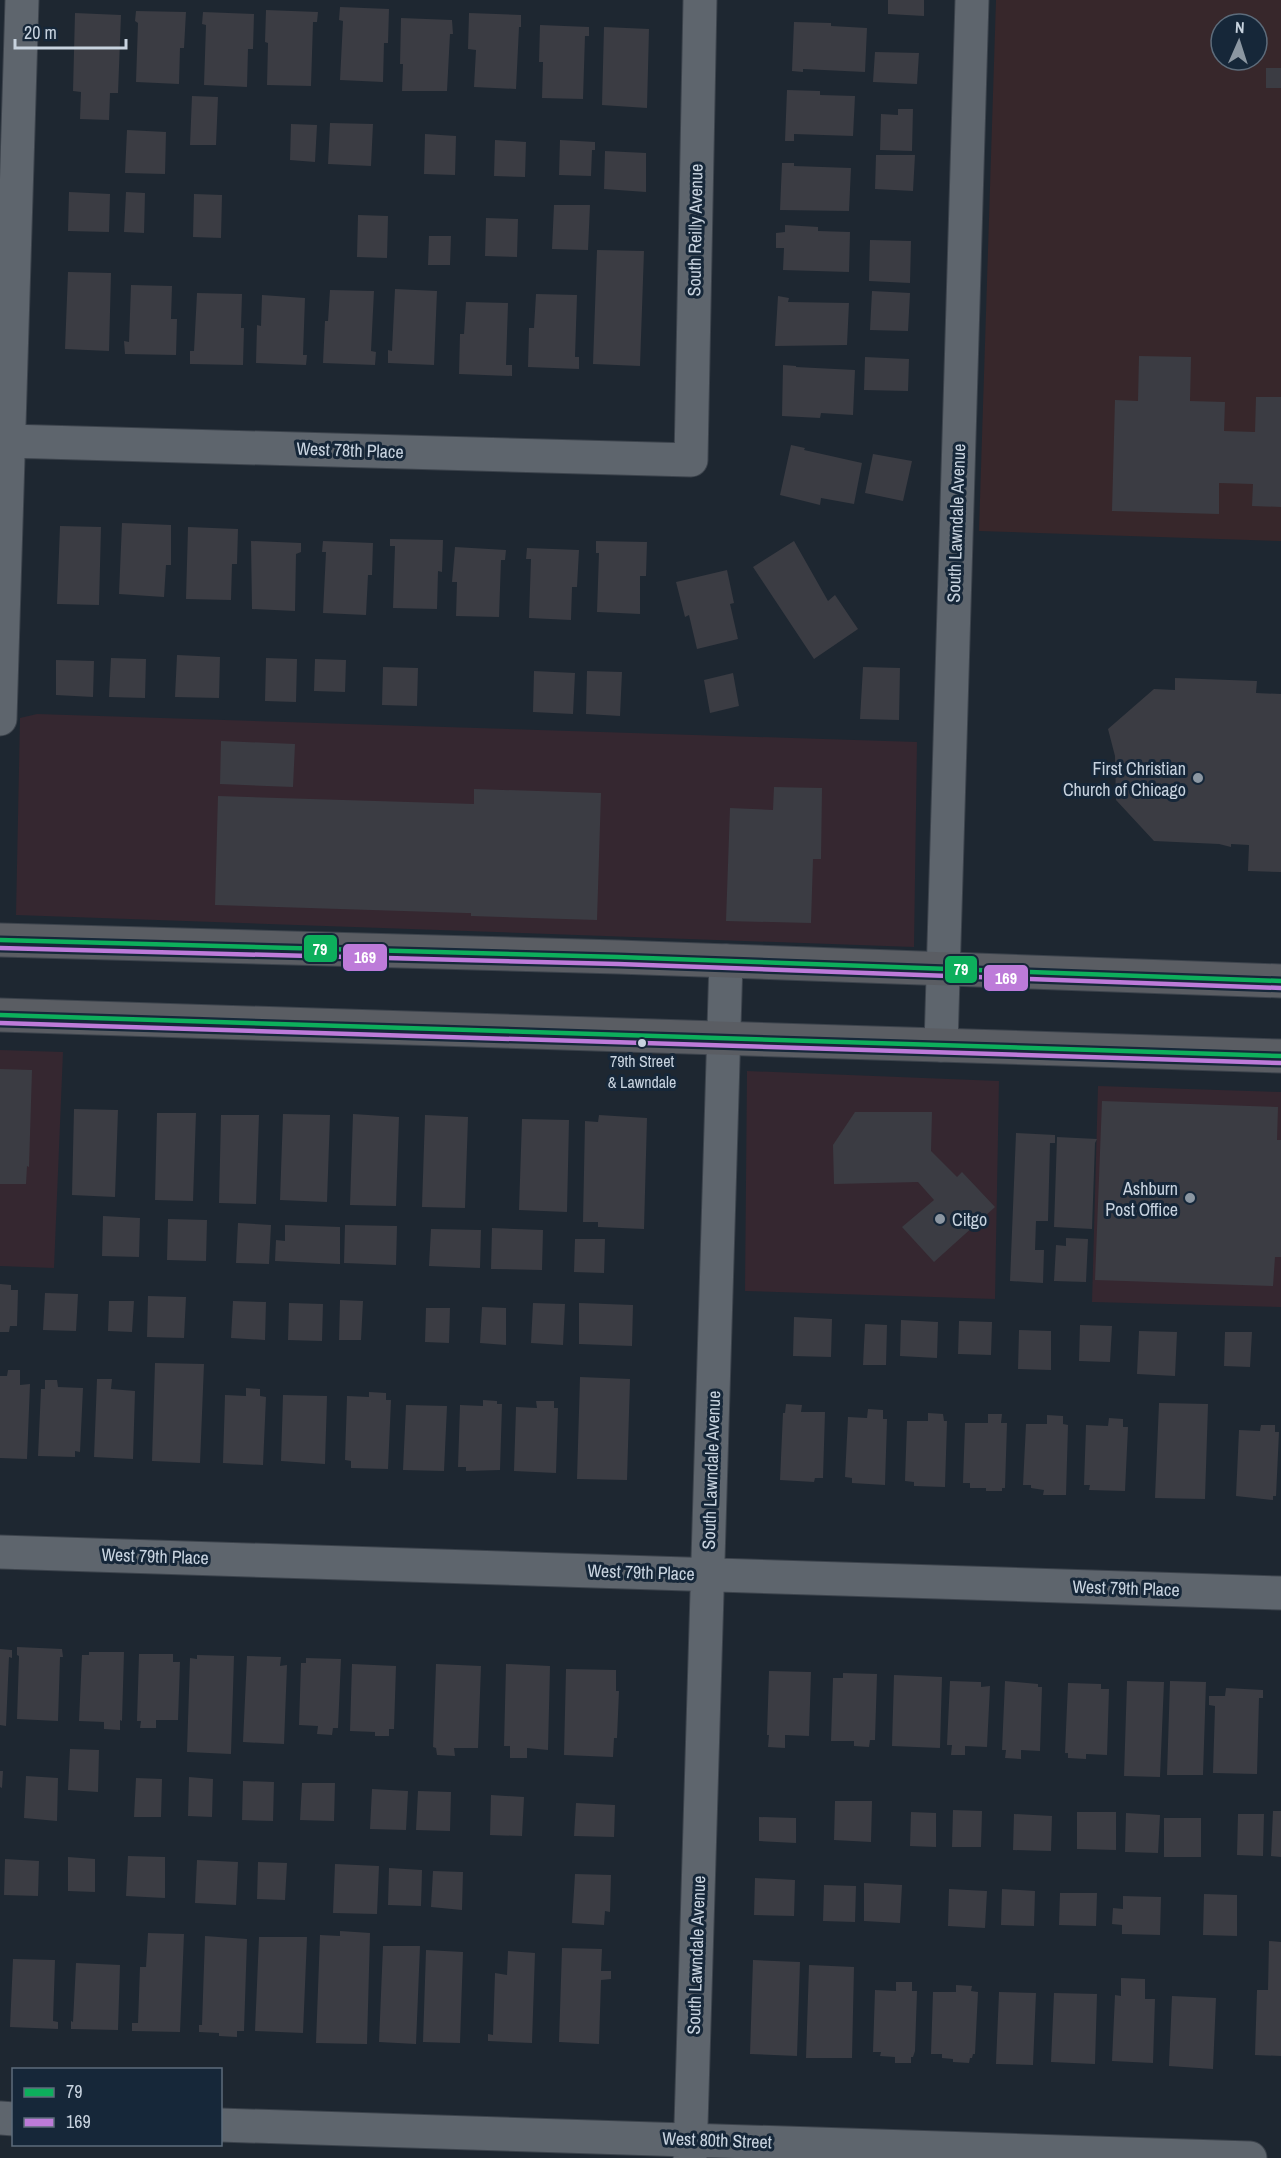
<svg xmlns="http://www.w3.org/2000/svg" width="1281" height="2158" font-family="'Archivo Narrow',sans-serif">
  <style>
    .commercial { fill: #352730 }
    .industrial { fill: #37272b; fill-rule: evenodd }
    .building { fill: #3b3c43 }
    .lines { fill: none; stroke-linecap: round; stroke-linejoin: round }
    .minor-casing { stroke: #3c434c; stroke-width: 35 }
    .secondary-casing { stroke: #3c434c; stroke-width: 35 }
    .minor { stroke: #5e656d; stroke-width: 33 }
    .secondary { stroke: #5a5d63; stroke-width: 33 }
    .bus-1-casing { stroke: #162739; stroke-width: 9 }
    .bus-2-casing { stroke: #162739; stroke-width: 9 }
    .bus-1 { stroke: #0daf5c; stroke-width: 4.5 }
    .bus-2 { stroke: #bd7bd9; stroke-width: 4.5 }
    .poi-dot { fill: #8c97a2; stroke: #162739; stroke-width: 2 }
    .bus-dot { fill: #c8d3df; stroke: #162739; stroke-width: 2 }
    .labels { text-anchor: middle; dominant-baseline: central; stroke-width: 6; stroke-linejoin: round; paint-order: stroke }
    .bus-label { font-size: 16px; fill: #c8d3df; stroke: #162739 }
    .street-label { font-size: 18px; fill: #c8d3df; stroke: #162739 }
    .poi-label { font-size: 18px; fill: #c8d3df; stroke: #162739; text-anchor: end }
    .line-badge { stroke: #162739; stroke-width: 2 }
    .badge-label { font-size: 16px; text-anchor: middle; font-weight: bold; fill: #fff }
  </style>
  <rect width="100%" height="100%" fill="#1e2731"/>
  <!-- commercial -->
  <path class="commercial" d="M37 714 917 742 914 947 16 915 20 718Z
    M0 1050 63 1052 54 1268 0 1266Z
    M747 1071 999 1081 995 1299 745 1291Z
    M1098 1086 1281 1092V1307L1092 1302Z"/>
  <!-- industrial -->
  <path class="industrial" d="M996 0H1281V541L979 531ZM1221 24H1257V60H1221Z"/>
  <!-- building -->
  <path class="building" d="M888 0H924V16L888 14Z
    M340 7 389 9 388 43H384L383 82 340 80 343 21 339 20Z
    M266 10 318 12 317 22H313L311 86 267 85 268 43 265 42Z
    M136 11 186 12 184 48H180L179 84 136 82 138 23 135 21Z
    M203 12 254 14 253 49H248L247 87 204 85 206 25 202 24Z
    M75 13 121 15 118 93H110L109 120 80 119 81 92 73 91Z
    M469 13 521 15V27H519L516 89 474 87 476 50 468 49Z
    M401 18 452 20 453 34H450L447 91H402L403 64H400Z
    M794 22 831 23V26L867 28 865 72 803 69V72L792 71Z
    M540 25 589 27V36H585L583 99 542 98 543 62H539Z
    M604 27 649 29 647 108 602 105Z
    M875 52 919 53 917 84 873 82Z
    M1266 68H1281V88H1266Z
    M787 90 820 91V95L855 96 853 136 794 134V141H785Z
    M192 96 218 97 216 145H190Z
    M898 109H913L912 151 880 150 881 114 898 115Z
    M330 123 373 124 371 166 328 164Z
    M291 124 317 125 315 162 290 160Z
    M127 130 166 132 165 174 125 173Z
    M425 134 456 136 455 175 424 174Z
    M495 140 526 142 525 177 494 176Z
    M560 140 595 142V150H592L591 176 559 175Z
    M605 151 646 153V192L604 189Z
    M876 155H915L913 191 875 189Z
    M782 163H794V166L851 168 849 211 780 210Z
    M69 192 110 194 109 232 68 231Z
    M126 192 145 193 144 233 124 232Z
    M194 194 222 195 221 238 193 237Z
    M554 205H590L588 250 552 249Z
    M358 215 388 216 387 258 357 257Z
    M486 218 518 219 517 257 485 256Z
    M785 225 818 227V231L850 232 849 272 783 270 784 248H776V233L785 232Z
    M429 236H451L450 265H428Z
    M870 240 911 241 910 283 869 281Z
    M597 250 644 251 640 366 593 364Z
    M68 272 111 273 109 351 65 349Z
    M131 285 172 286 171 319H177L176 355 125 354 124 341 129 342Z
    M395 289 437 291 434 365 388 363V350L392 351Z
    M330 290 374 291 371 351 376 352 375 365 323 363 325 321H328Z
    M872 291 910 293 908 331 870 330Z
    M197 293 242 294 241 328H244L243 365 190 364V351H194Z
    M536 294 577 295 575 357H579V369L528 367 529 328H534Z
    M262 295 305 298 303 355H307L306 365 256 363 257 325 261 326Z
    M778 296 789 298 788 302 849 303 847 345 775 346Z
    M466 302 508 303 506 365H512V376L459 374 460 334H464Z
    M1139 356 1191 357 1190 401 1225 402 1224 431 1255 432 1256 397H1281V507L1252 506 1253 484 1219 483V514L1112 511 1115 400 1138 401Z
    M865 357 909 359 908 391 864 390Z
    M783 365 796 366V367L855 370 853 415 821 413 820 418 782 416Z
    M791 445 805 448 804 450 862 463 854 504 821 498 820 505 780 495Z
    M873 454 912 461 903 501 865 493Z
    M122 523 171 525V565H166L164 597 119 594Z
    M60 526 101 527 99 605 57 604Z
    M188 527 238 529 237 564H232L231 600 186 599Z
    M390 539 443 540 442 572 438 571 437 609 393 608 395 546H390Z
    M251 541 301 543V552L296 554 295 611 252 609Z
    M323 541 373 543 372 575H368L366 615 323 613 326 552H322Z
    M596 541 647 542 646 576H640V614L597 612 599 553H596Z
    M794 541 828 601 835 595 858 629 814 659 753 567Z
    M455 547 506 550 505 560H501L499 617 456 616 457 582H452Z
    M527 548 579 550 577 587H572L571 620 529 618 531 559H526Z
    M727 570 734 603 730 604 738 639 697 649 689 615 685 617 676 582Z
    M177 655 220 657 219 698 175 697Z
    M111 658 146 659 145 698 109 697Z
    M266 658 297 659 296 702 265 701Z
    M315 659 346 660 345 692 314 691Z
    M56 660 94 661 93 697 56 695Z
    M383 667 418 668 417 706 382 705Z
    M863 667 900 668 899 720 860 719Z
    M534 671 575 673 573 714 533 712Z
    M587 671 622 672 620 716 586 714Z
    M733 673 739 706 710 713 704 680Z
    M1175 678 1257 681 1256 693 1281 694V872L1248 871 1249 845 1231 844V847L1219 844 1154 841 1116 800 1115 756 1108 729 1154 689 1175 690Z
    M221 741 295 744 293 787 220 784Z
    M774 787 822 788 821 859H813L811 923 726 921 730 808 773 810Z
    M474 789 601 793 597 920 471 916V913H466L215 905 218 796 474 804Z
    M0 1069 32 1070 29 1167 27 1166 26 1184H0Z
    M1102 1101 1278 1107 1277 1140H1281V1257H1275L1273 1286 1095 1280Z
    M74 1109 118 1110 115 1197 72 1195Z
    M855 1112H932L931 1151 957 1177 962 1172 995 1207 934 1262 902 1227 934 1200 918 1182 834 1184 833 1145Z
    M157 1113H196L193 1201 155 1200Z
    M283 1114 330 1115 327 1202 280 1200Z
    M353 1114 399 1117 396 1206 350 1205Z
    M221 1115H259L256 1204 219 1203Z
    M425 1115 468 1117 465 1208 422 1207Z
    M599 1115 647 1118 644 1229 598 1227V1222H583L585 1121 598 1122Z
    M522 1119 569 1120 567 1212 519 1210Z
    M1016 1133 1055 1135V1143H1050L1048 1221H1036L1035 1250H1044L1043 1283 1010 1281Z
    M1057 1137 1097 1139 1095 1143 1092 1229 1054 1227Z
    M103 1216 140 1218 139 1257 102 1256Z
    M168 1219 207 1220 206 1261 167 1260Z
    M238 1223 271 1225 269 1264 236 1263Z
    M285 1225 340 1227V1264L275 1261 276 1240 285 1241Z
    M345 1225 397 1226 396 1265 344 1263Z
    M492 1228 543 1230 542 1270 491 1269Z
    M431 1229 481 1230 480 1268 429 1266Z
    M1066 1238 1088 1239 1086 1282 1054 1281 1056 1245 1066 1246Z
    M575 1239H605L604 1273 574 1272Z
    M0 1284 11 1285V1290H18L17 1326H10L9 1332H0Z
    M45 1293 78 1294 76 1331 43 1330Z
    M148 1296 186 1297 184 1338 147 1337Z
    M340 1300 363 1301 361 1340H339Z
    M109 1301H134L132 1332 108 1331Z
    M233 1301 266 1302 265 1340 231 1338Z
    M289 1303 323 1304 322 1341 288 1340Z
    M533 1303 565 1304 563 1345 531 1343Z
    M579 1303 633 1305 632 1346 579 1344Z
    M482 1307 506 1308V1345L480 1343Z
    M426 1308H450L449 1343 425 1342Z
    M794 1317 832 1319 831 1357 793 1356Z
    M901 1320 938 1322 937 1358 900 1356Z
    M959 1321 992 1322 991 1355 958 1354Z
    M865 1324 887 1325 886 1365H863Z
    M1080 1325 1112 1326 1110 1362 1079 1361Z
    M1019 1330 1051 1331V1370L1018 1369Z
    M1139 1331 1177 1332 1175 1376 1137 1374Z
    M1225 1332H1252L1250 1367 1224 1366Z
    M155 1363 204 1364 200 1463 152 1461Z
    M8 1370H20V1385L30 1384 27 1459 0 1458V1376H7Z
    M580 1377 630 1379 627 1480 577 1479Z
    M97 1379H112L111 1389 135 1391 133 1459 94 1457Z
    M45 1380H57L58 1387 83 1388 80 1452 75 1451V1457L38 1456 41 1389H45Z
    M246 1388 260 1389V1396L266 1397 263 1465 223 1463 225 1395 246 1396Z
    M369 1392 386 1393V1400H391L388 1469 351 1468V1461L345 1460 347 1396 369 1397Z
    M283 1395 327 1396 325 1464 281 1461Z
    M483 1400 497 1401V1404H502L500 1470 466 1471V1467H458L460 1405 483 1406Z
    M536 1401H554V1408H558L556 1473 514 1471 516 1407 537 1408Z
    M1159 1403 1208 1404 1205 1499 1155 1498Z
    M786 1404 802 1405 801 1412H825L823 1478H815L814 1482 780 1480 783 1413H785Z
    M406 1405 447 1406 444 1471 403 1470Z
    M868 1409 883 1410V1419H887L885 1485 852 1483V1478L845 1477 848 1417 867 1418Z
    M928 1413 943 1414 944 1421H947L945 1487 914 1486V1482L905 1481 907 1421H928Z
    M988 1414H1002L1001 1423H1007L1005 1488H1002V1491H986V1488H970V1483H963L965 1423H988Z
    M1047 1415 1063 1416V1424L1068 1425 1066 1495H1043L1044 1490 1031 1488V1485H1023L1026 1424H1047Z
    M1109 1418 1123 1419V1427H1128L1125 1491 1089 1490 1090 1485H1084L1086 1425 1108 1426Z
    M1261 1425H1275V1432H1279L1276 1496H1273V1500L1236 1496 1239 1430 1260 1431Z
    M17 1647 62 1649 63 1657H60L58 1721 17 1719 19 1656 17 1655Z
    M0 1649 12 1650V1658L9 1657 6 1726 0 1725Z
    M89 1652H124L122 1721 120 1720V1730L104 1729V1722L79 1721 82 1655H89Z
    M139 1654H173V1662H180L178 1720H156V1728H140L141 1721H137Z
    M197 1655 234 1656 231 1754 187 1752 190 1658 197 1659Z
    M247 1656 281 1657 280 1666 287 1665 284 1744 243 1742Z
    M306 1658 341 1659 338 1728H333L332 1735 317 1734 318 1726 299 1725 301 1663H306Z
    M352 1664 396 1666 394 1729H389V1736H375V1732L350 1731Z
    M436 1664 481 1666 478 1748H454L455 1756 437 1755 436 1748 433 1747Z
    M506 1664 550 1666 548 1750 527 1748V1758H510V1746H504Z
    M566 1669 616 1670V1691H619L617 1738H614L613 1757 564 1755Z
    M769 1671 811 1672 809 1736 785 1735V1748L768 1747 769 1735H767Z
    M843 1673 877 1674 875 1740H870L869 1747 854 1746V1741H831L833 1678H843Z
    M894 1675 942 1677 940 1748 892 1746Z
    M950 1681 981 1682V1687L990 1686 987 1747 965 1746V1755H951L952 1745H947Z
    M1005 1681 1038 1684V1687H1042L1040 1751 1021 1750V1759L1005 1758 1006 1750H1002Z
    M1127 1681 1164 1682 1160 1777 1124 1776Z
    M1170 1681 1206 1682 1203 1775H1167Z
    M1068 1683 1101 1684V1689H1109L1107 1755 1086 1754V1759L1068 1758V1753H1065Z
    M1226 1688 1263 1690V1698H1259L1257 1774 1213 1773 1215 1706 1209 1705V1696H1225Z
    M70 1749 99 1750 98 1792 68 1790Z
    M0 1771H3L2 1788 0 1787Z
    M26 1776 58 1778 57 1821 24 1818Z
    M189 1777 213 1779 212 1817 188 1816Z
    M136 1778 162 1779 161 1817H134Z
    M243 1781 274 1782 273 1821 242 1820Z
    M302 1783H335L334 1821 300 1820Z
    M372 1789 408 1791 406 1830 370 1829Z
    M418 1791 451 1792 450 1831 416 1830Z
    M491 1795 524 1797 522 1836 490 1835Z
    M835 1801H872L871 1842 834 1840Z
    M576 1803 615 1805 614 1837 574 1836Z
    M953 1810 982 1811 981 1847H952Z
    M1273 1811H1281V1857L1271 1856Z
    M911 1812 936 1813V1847L910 1846Z
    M1077 1812H1116V1850L1077 1849Z
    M1126 1813 1160 1815 1158 1853 1125 1852Z
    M1014 1814 1052 1816 1051 1851 1013 1850Z
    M1238 1814H1264L1263 1856 1237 1855Z
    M759 1817 796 1818V1843L759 1841Z
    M1164 1818H1201V1857H1164Z
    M128 1856 165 1857V1898L126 1896Z
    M68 1857 95 1859V1892L68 1891Z
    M5 1859 39 1861 38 1896 4 1895Z
    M197 1860 238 1862 236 1905 195 1903Z
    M258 1862 287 1863 285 1900 257 1899Z
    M335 1864 379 1866 377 1914 333 1913Z
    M389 1868 422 1870 421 1906 388 1905Z
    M433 1871 463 1872 462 1910 431 1907Z
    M575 1874 611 1875 610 1912 605 1911 604 1925 572 1923Z
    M755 1878 795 1880 794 1916 754 1915Z
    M864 1883 902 1885 900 1923 864 1921Z
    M824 1885 856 1886 855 1922 823 1921Z
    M949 1889 987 1891 985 1928 948 1926Z
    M1002 1889 1035 1891 1034 1926 1001 1925Z
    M1060 1893H1097L1096 1926 1059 1925Z
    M1204 1894 1237 1895V1936L1203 1935Z
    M1123 1896 1161 1897 1160 1935 1122 1934V1925L1112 1924 1113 1908 1123 1909Z
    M340 1931 370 1933 367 2044 316 2043 320 1935 340 1936Z
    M148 1933 184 1934 180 2032 132 2031V2023H138L140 1967H146Z
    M205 1936 247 1939 244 2031H237V2037L219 2036V2033L199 2032V2025H202Z
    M259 1937H307L303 2033 255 2031Z
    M1269 1941 1281 1942V2056L1255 2055 1257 1990H1268Z
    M383 1946H420L416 2044 379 2042Z
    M562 1948 602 1949 601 1971H611V1979L601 1980 599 2044 559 2042Z
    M426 1950 463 1952 460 2043 423 2042Z
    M508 1951 535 1953 532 2043 488 2041V2034L493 2035 495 1973 507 1975Z
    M13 1959 55 1960 53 2021 58 2022V2029L10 2027Z
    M753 1960 800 1962 797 2056 750 2054Z
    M76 1963 120 1965 118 2030 71 2029V2021L73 2022Z
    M809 1965 854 1967 852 2058H806Z
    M1121 1978 1145 1979V1999H1155L1153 2063 1112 2061 1115 1995 1121 1996Z
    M896 1982H912V1991H917L915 2051 913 2057H911V2063H895V2057L880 2056 881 2052H873L875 1990 896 1991Z
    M956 1985 972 1986 971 1991 978 1992 975 2054H973L972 2058H970L969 2063 953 2062V2059L942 2058V2054H931L933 1992H956Z
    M999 1992 1036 1993 1033 2065 996 2064Z
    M1054 1993 1097 1994 1095 2064 1051 2062Z
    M1172 1996 1216 1998 1213 2069 1169 2066Z"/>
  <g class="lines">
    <!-- minor casing -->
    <g class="minor-casing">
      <path id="minor" d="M8 441 691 460 700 0
        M0 719 22 0
        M941 1045 972 0
        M0 1552 1281 1593
        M0 2118 14 2119
        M220 2125 1250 2158
        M690 2158 726 961"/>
    </g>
    <!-- secondary casing -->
    <g class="secondary-casing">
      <path id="secondary" d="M0 940 618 957 1281 981
        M0 1015 1281 1056"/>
    </g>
    <!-- minor -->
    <use href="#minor" class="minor"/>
    <!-- secondary -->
    <use href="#secondary" class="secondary"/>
    <!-- bus-1 casing -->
    <g class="bus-1-casing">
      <path id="bus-1" d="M0 940 618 957 1281 981
        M0 1015 1281 1056"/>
    </g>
    <!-- bus-2 casing -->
    <g class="bus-2-casing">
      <path id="bus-2" d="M0 948 618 964 1281 988
        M0 1023 1281 1063"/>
    </g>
    <!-- bus-1 -->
    <use href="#bus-1" class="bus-1"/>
    <!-- bus-2 -->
    <use href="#bus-2" class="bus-2"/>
  </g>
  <!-- markers -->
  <g class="poi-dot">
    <circle cx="1198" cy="778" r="6"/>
    <circle cx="1190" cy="1198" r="6"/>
    <circle cx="940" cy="1219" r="6"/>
  </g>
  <circle class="bus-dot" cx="642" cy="1043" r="5"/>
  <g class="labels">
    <!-- bus labels -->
    <g class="bus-label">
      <text x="642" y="1061">79th Street<tspan x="642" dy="21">&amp; Lawndale</tspan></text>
    </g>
    <!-- street labels -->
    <g class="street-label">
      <text transform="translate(695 230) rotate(-89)">South Reilly Avenue</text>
      <text transform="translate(350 450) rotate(2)">West 78th Place</text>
      <text transform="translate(956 523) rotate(-88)">South Lawndale Avenue</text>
      <text transform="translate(711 1470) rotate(-88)">South Lawndale Avenue</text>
      <text transform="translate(155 1556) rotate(2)">West 79th Place</text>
      <text transform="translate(641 1572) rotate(2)">West 79th Place</text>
      <text transform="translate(1126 1588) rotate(2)">West 79th Place</text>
      <text transform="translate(696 1955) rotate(-88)">South Lawndale Avenue</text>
      <text transform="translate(717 2140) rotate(2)">West 80th Street</text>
    </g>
    <!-- poi labels -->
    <g class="poi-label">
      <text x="1186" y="768">First Christian<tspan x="1186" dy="21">Church of Chicago</tspan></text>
      <text x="1178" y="1188">Ashburn<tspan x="1178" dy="21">Post Office</tspan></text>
      <text x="952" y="1219" text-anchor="start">Citgo</text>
    </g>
  </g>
  <g class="line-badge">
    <rect x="303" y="934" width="35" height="29" rx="6" fill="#0daf5c"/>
    <rect x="342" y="943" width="46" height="29" rx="6" fill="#bd7bd9"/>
    <rect x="944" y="955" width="34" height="29" rx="6" fill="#0daf5c"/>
    <rect x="983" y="964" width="46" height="28" rx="6" fill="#bd7bd9"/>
  </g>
  <g class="badge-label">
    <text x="320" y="955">79</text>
    <text x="365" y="963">169</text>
    <text x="961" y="975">79</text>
    <text x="1006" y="984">169</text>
  </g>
  <!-- legend -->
  <rect x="12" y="2068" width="210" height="78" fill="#162739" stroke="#5d6c7b" stroke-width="1.5"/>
  <rect x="24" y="2088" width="30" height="9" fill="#0daf5c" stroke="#5d6c7b" stroke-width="1.5"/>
  <text x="66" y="2098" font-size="18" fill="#c8d3df">79</text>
  <rect x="24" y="2118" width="30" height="9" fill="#bd7bd9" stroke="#5d6c7b" stroke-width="1.5"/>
  <text x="66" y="2128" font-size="18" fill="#c8d3df">169</text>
  <!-- north arrow -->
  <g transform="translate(1239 42) rotate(3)"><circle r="28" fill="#162739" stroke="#5d6c7b" stroke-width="1.5"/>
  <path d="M0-4.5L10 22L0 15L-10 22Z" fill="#8c97a2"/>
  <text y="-9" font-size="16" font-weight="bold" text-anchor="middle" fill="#c8d3df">N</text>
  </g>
  <!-- scale -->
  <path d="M15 39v9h111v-9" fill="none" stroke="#c8d3df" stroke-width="3"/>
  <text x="24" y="39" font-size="18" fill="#c8d3df" stroke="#162739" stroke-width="4.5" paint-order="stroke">20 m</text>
</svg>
